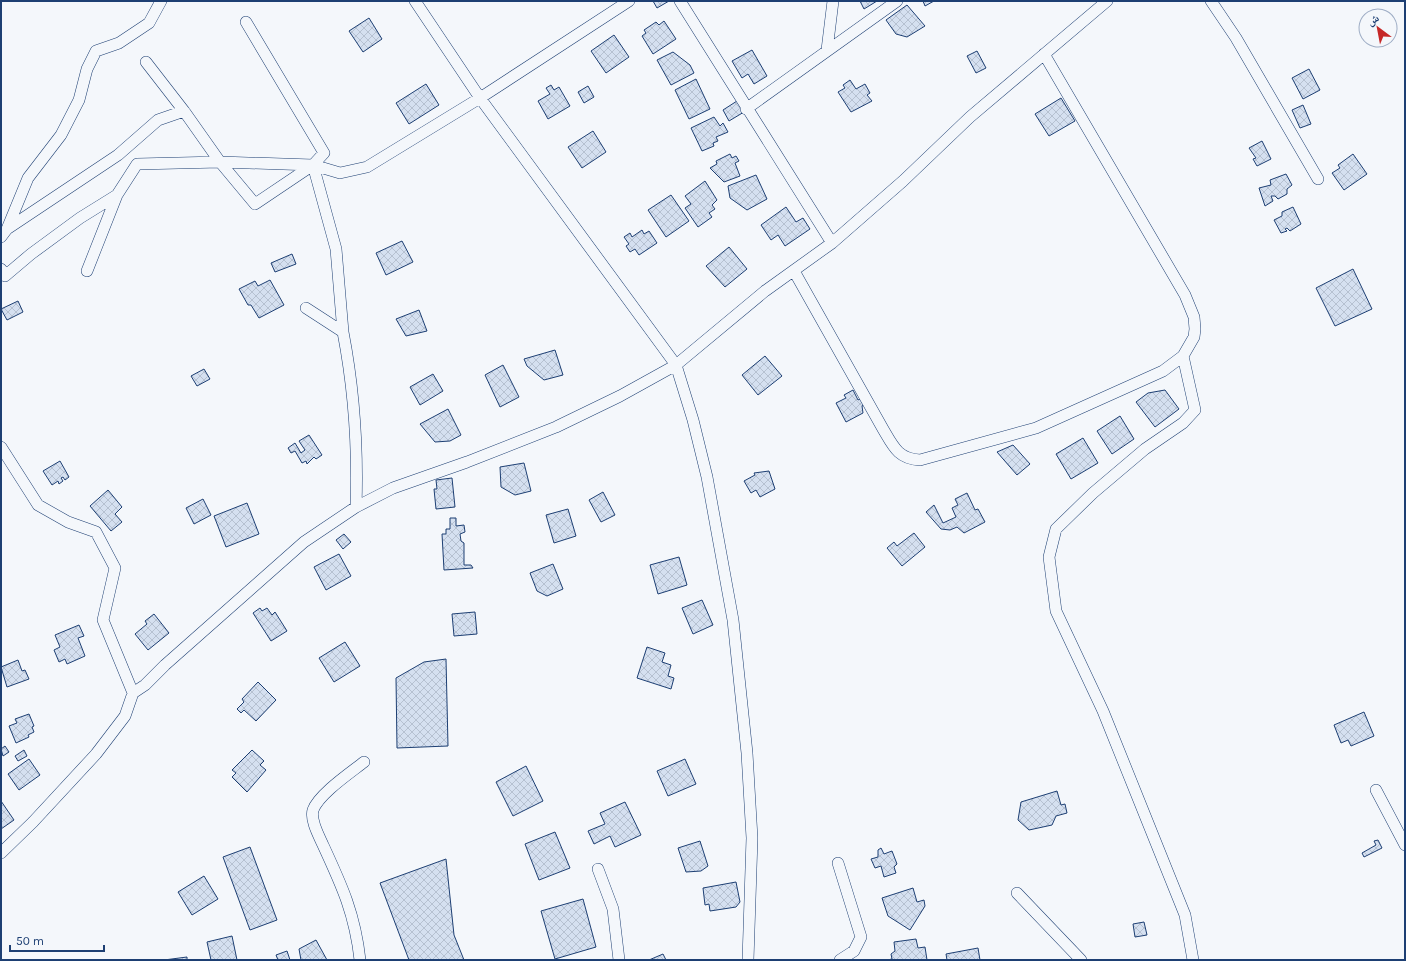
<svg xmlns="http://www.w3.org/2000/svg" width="1406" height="961" font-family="Karla,'Noto Naskh Arabic',sans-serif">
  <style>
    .building { fill: url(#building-cross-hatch); stroke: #1d3f73 }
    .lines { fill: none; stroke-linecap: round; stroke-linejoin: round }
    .street-casing { stroke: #1d3f73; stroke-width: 12 }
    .street { stroke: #f4f7fb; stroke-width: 11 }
  </style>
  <defs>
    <pattern id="building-cross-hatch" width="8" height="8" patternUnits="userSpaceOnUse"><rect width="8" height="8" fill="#d5e0f0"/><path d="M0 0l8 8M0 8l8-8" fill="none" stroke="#b6c1d1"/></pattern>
  </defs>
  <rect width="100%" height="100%" fill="#f4f7fb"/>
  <!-- building -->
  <path class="building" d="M653 1H669L657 8Z
    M860 1H877L864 9Z
    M923 1H934L925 6Z
    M907 5 925 26 907 37 896 34 886 20Z
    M369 18 382 39 363 52 349 31Z
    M664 21 676 39 653 54 642 36 646 33 644 30 656 22 659 25Z
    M614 35 629 57 606 73 591 51Z
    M752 50 767 76 754 84 748 74 742 78 732 61Z
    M977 51 986 68 976 73 967 56Z
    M673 52 690 65 694 73 671 85 657 60Z
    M1309 69 1320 90 1303 99 1292 78Z
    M696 79 710 109 689 119 675 90Z
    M850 80 856 89 865 84 870 93 867 95 872 101 851 112 838 92 845 88 843 85Z
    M426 84 439 105 409 124 396 103Z
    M551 85 554 90 559 87 570 106 548 119 538 101 550 94 546 88Z
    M588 86 594 97 584 103 578 92Z
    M1061 98 1075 121 1049 136 1035 114Z
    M737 101 744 112 729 121 723 110Z
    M1303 105 1311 124 1300 128 1292 110Z
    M714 117 720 126 723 123 728 132 716 137 718 141 713 143 714 146 702 151 691 128Z
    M593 131 606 152 582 168 568 147Z
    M1262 141 1271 159 1257 166 1253 159 1256 158 1249 148Z
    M730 154 732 158 736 156 739 161 735 163 740 176 724 182 710 168 717 164 716 161Z
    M1353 154 1367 174 1344 190 1332 173 1340 168 1338 165Z
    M1286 174 1292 185 1287 189V194L1278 199 1275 196H1271L1273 201 1265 206 1259 188 1271 185 1270 180Z
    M756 175 767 199 747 210 730 198 728 186Z
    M705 181 717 200 712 205 715 209 709 213 712 217 698 227 685 208 691 204 685 196Z
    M671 195 689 221 666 237 648 210Z
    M786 207 796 222 803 218 810 229 785 246 778 235 771 240 761 225Z
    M1293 207 1301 224 1290 231 1287 228 1285 229 1287 231 1281 233 1274 220 1282 216V212Z
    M642 230 644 234 649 231 657 243 639 255 635 249 630 252 626 246 629 244 624 237 630 233 632 237Z
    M402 241 413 262 386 275 376 253Z
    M729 247 747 269 725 287 706 266Z
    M292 254 296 264 275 272 271 263Z
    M1353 269 1372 309 1335 326 1316 288Z
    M270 280 284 305 259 318 251 305H248L239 289 255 281 258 286Z
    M18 301 23 312 7 320 1 309Z
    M419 310 427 331 406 336 396 319Z
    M555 350 563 375 544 380 527 366 524 359Z
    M765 356 782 376 758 395 742 375Z
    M503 365 519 397 500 407 485 375Z
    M204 369 210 379 197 386 191 376Z
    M433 374 443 391 420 405 410 387Z
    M853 390 858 400 862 398 865 404 862 406 863 413 846 422 836 403 846 398 844 395Z
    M1165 390 1179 409 1155 427 1136 402 1148 393Z
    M448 409 461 435 450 441 435 442 420 424Z
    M1120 416 1134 439 1112 454 1097 431Z
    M309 435 322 455 316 459 314 457 307 464 306 461 302 463 295 451 291 453 288 448 295 443 301 453 305 450 299 441Z
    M1083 438 1098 463 1071 479 1056 454Z
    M1013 445 1030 464 1017 475 997 452Z
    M60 461 69 477 65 480 63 477 61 478 63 481 59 484 58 481 52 485 43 471Z
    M524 463 531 491 515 495 501 487 500 467Z
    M769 471 775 489 760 497 756 490 751 493 744 481 755 475 754 473Z
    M452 478 455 507 436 509 434 489H437L436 480Z
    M108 490 122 507 115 514 122 522 111 531 90 506Z
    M603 492 615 515 601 522 589 500Z
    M967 493 975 510 978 509 985 522 964 533 957 527 950 530 941 529 926 512 934 505 943 523 956 517 952 508 958 505 955 499Z
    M203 499 211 515 194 524 186 508Z
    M247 503 259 534 226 547 214 516Z
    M568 509 576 536 554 543 546 515Z
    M450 518H456V526L464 525 465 532 460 534 461 541 464 543V565H471L473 568 444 570 442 534H446V529H450Z
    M914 533 925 547 902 566 887 548 894 542 897 546Z
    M344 534 351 542 343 549 336 540Z
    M339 554 351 576 326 590 314 567Z
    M679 557 687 585 658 594 650 565Z
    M553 564 563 589 547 596 537 591 530 573Z
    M702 600 713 625 693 634 682 608Z
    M260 608 262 611 267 608 272 615 275 612 287 631 271 641 253 613Z
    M475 612 477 634 454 636 452 614Z
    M154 614 169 633 148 650 135 634 147 624 145 621Z
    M79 625 84 636 78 638 85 656 67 664 65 659 59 662 54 650 60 647 55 635Z
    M345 642 360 666 334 682 319 658Z
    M647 647 665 653 662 662 671 665 668 676 674 678 671 689 637 678Z
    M446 659 448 746 397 748 396 678 424 662Z
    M18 660 22 671 25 670 29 679 7 687 1 667Z
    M258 682 276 700 256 721 244 710 241 713 237 709 244 702 242 699Z
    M1364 712 1374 736 1351 746 1348 740 1341 743 1334 725Z
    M29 714 34 726 32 727 34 732 28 735 29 737 16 743 9 726 17 723 15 719Z
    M5 746 9 752 3 756 1 749Z
    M24 750 27 756 18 761 15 756Z
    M252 750 264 761 260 765 266 770 247 792 232 777 236 773 232 770Z
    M29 759 40 775 19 790 8 774Z
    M685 759 696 784 668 796 657 771Z
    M526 766 543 801 513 816 496 782Z
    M1057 791 1061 805 1065 804 1067 813 1056 816 1052 825 1029 830 1018 820 1021 802Z
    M1 801 14 820 1 829Z
    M625 802 641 835 615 847 610 836 594 844 588 831 605 824 600 813Z
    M555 832 570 868 539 880 525 844Z
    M1378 840 1382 848 1364 857 1362 853 1376 845 1374 841Z
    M700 841 708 866 701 871 686 872 678 848Z
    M250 847 277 920 250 930 223 857Z
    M881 848 884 854 892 851 897 864 894 867 896 873 884 877 881 866 875 868 871 859 878 857V850Z
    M446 859 454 935 464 960H409L380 883Z
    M204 876 218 899 192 915 178 892Z
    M736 882 740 902 736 907 710 911 709 904 705 905 703 888Z
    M913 888 917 902 924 900 925 906 910 930 888 916 882 898Z
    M583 899 596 947 555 959 541 911Z
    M1144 922 1147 935 1135 937 1133 924Z
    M232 936 237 960H211L207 942Z
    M916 939 918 948 925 947 927 960H887L892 959 891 954 895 951 894 942Z
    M316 940 327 960H301L299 949Z
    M978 948 980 960H947L946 954Z
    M287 951 290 960H278L276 955Z
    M663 954 666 960H649Z
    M187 957V960H164Z"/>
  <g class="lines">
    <!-- street casing -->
    <g class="street-casing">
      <path id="street" d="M415 1 480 98 676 365 693 420 707 477 733 620 747 753 752 838 748 960
        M680 1 832 243
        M1211 1 1236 38 1318 179
        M827 50 833 1
        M746 109 897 1
        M184 111 220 162 255 204 313 165 324 153 246 22
        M313 165 340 173 367 167 480 98 629 1
        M7 229 28 178 61 135 79 100 87 69 96 51 119 43 149 23 161 1
        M1 237 7 229 118 155 158 120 184 111 146 62
        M1 269 5 276 31 254 80 218 117 195 137 164 220 162 313 165 336 249 343 332
        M87 271 117 195
        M794 271 883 429C893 446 898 459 920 460L1036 428 1163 371 1183 356 1194 337 1195 329 1194 317 1185 295 1044 54
        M306 308 343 332C354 389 358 449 356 507
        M1183 356 1195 410 1183 423 1145 449 1093 493 1056 529 1049 557 1056 611 1103 711 1185 915 1193 960
        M1 447 38 505 68 522 96 532 115 568 103 620 133 693
        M1376 790 1405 845
        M1 853 33 822 96 754 125 716 133 693 145 685 165 665 304 542 356 507 393 488 467 462 556 427 620 396 676 365 765 291 832 243 903 181 970 117 1107 1
        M838 863 861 937 854 951 840 960
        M598 869 613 909 619 960
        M1017 893 1081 960
        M360 960C355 914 342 886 323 845 319 836 310 820 313 810 319 794 350 773 364 762"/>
    </g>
    <!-- street -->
    <use href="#street" class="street"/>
  </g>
  <!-- border -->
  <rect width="1406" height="961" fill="none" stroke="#1d3f73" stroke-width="4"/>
  <!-- north arrow -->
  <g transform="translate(1378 28) rotate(328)"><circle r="19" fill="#f4f7fb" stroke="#9eadc5"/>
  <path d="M0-3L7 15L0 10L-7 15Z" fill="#c62828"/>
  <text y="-6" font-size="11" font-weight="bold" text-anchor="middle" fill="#1d3f73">ش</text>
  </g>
  <!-- scale -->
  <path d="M10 945v6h94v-6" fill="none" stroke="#1d3f73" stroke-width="2"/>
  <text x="16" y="945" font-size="12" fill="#1d3f73" stroke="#f4f7fb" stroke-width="3" paint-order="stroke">50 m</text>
</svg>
